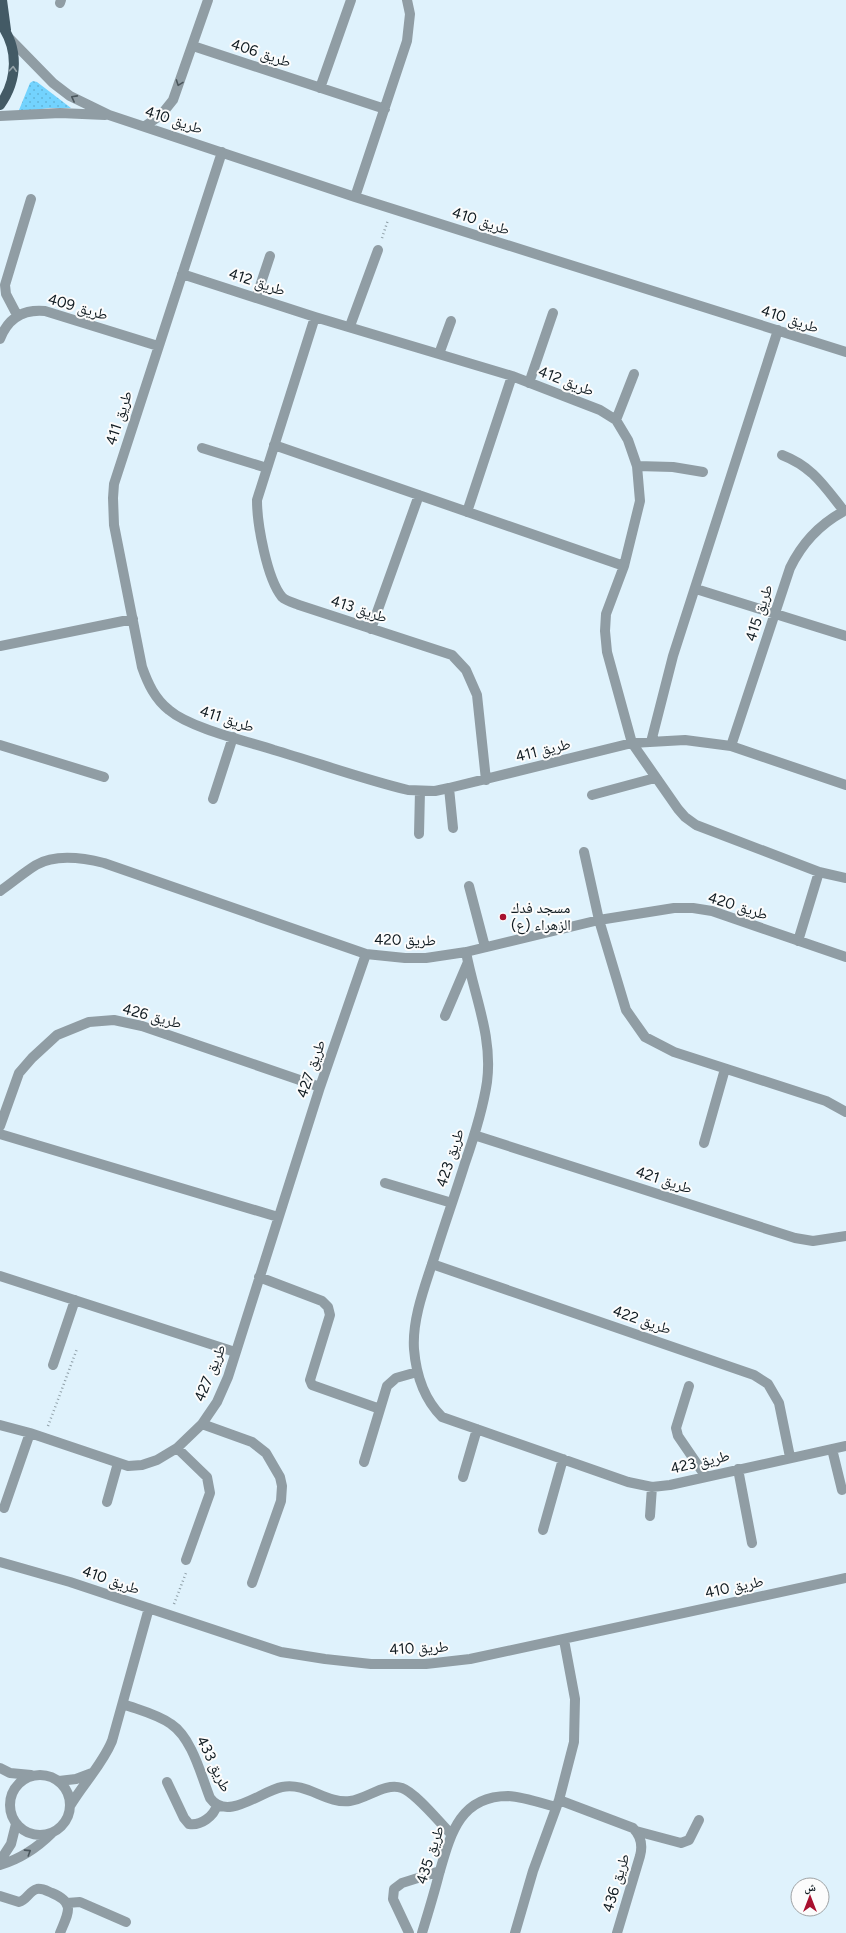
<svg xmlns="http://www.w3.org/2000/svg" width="846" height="1933" font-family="Figtree,'Noto Naskh Arabic',sans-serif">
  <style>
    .grass { fill: url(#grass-dots) }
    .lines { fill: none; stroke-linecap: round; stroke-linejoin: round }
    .path { stroke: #8f9fa7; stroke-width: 2.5; stroke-dasharray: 1 3; stroke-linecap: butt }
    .minor { stroke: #909da4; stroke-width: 10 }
    .major { stroke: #435a65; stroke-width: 10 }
    .oneway { stroke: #96a3a9 }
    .oneway2 { stroke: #4a565c }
    .poi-dot { fill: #a8102e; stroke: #fcfcfc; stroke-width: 1.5 }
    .labels { text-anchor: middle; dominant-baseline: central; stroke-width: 4; stroke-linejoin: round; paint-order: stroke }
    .street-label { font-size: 15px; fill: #101b21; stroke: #fcfcfc }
    .poi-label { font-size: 15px; fill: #101b21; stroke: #fcfcfc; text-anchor: start }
  </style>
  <defs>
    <pattern id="grass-dots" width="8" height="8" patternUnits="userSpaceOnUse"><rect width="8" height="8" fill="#73d3fe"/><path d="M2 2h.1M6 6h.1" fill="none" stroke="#62b5d9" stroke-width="1.8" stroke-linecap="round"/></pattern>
  </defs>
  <rect width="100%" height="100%" fill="#dff2fc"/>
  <!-- grass -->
  <path class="grass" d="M33 81 37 82 71 108H49L20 112 19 110 30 83Z"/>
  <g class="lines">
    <!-- path -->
    <path class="path" d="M382 238 388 220
      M48 1426 77 1349
      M174 1604 186 1573"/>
    <!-- minor -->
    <path class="minor" d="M60 3 61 0
      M10 39 53 83 70 96 109 115 355 197 846 352
      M193 46 385 109
      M320 88 351 0
      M0 116 60 113 105 115
      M145 126 161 115 173 100 208 0
      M222 152 114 484 113 498 114 525 142 667C148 684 155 699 169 710 190 728 246 741 274 750 318 763 363 779 408 790L435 791 449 788 632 743 685 740 731 746 846 785
      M355 197 407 41 410 14 407 0
      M182 274 315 317 512 376 600 410 616 420 628 440 637 466 640 501 624 566 606 614 605 631 607 652 632 743 678 809 685 817 696 825 819 872 846 878
      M256 298 270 256
      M17 315 6 294 5 285 31 199
      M315 317 257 500C257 524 267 579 282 597 286 601 294 603 299 605L452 655 466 670 477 695 486 780
      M350 326 378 250
      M0 339C8 318 23 309 45 311L158 346
      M439 354 451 321
      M529 383 553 313
      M616 420 634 374
      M274 445 624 566
      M202 448 267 468
      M782 455C813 467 824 486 844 511
      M637 466 673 467 703 472
      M467 512 512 376
      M696 589 846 636
      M371 629 419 495
      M0 646 133 619
      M651 742 673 656 778 330
      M0 745 104 777
      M731 746 790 568C802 543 821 523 846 510
      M449 788 453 828
      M592 795 655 778
      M213 799 233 737
      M419 834 420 791
      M584 852 599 920 626 1010 645 1037 674 1052 826 1101 846 1112
      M469 886 485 947
      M0 891C12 883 23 873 36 865 55 854 84 858 104 863L366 954 405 958H426L466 952 599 920 674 908H693L712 911 846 957
      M798 941 819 872
      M466 952C474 996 493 1036 487 1082 483 1109 474 1137 465 1163 455 1195 444 1226 434 1258 425 1286 412 1319 414 1349 416 1374 424 1399 442 1417L628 1482 652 1487 670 1485 846 1446
      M445 1016 468 962
      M0 1126 19 1073 32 1058 57 1035 89 1022 114 1020 142 1026 320 1087
      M0 1134 278 1217
      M474 1135 795 1238 813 1241 846 1236
      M704 1143 725 1069
      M385 1183 452 1203
      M432 1264 754 1375 768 1384 779 1403 790 1457
      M0 1276 235 1352
      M259 1277 322 1301 328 1307 330 1315 310 1380 312 1385 380 1409
      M53 1365 75 1300
      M689 1386 676 1428 678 1436 706 1477
      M202 1424 252 1442 266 1453 280 1477 282 1486 281 1501 252 1583
      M0 1425 30 1433 128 1466 142 1465 157 1460 177 1448 202 1424 217 1402 228 1377 320 1087 366 954
      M177 1448 207 1477 210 1493 186 1560
      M832 1449 842 1490
      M364 1462 387 1386 396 1378 417 1372
      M738 1469 752 1543
      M463 1477 477 1429
      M107 1502 118 1463
      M4 1508 30 1433
      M650 1516 652 1487
      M543 1530 563 1459
      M0 1562 70 1582 281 1652 325 1659 371 1664H426L470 1659 846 1578
      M123 1704C139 1710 157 1714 171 1724 192 1738 201 1775 210 1798 227 1822 261 1791 282 1787 307 1782 326 1804 350 1801 367 1799 385 1782 402 1788 416 1793 440 1823 451 1834
      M0 1768 10 1773 31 1775
      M10 1805a30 30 0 1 1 60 0a30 30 0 1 1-60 0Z
      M59 1781 76 1779 92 1773
      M167 1782 184 1818 189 1824C201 1826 214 1816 217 1805
      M559 1800 633 1828C641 1836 643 1845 640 1856L617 1933
      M70 1806C83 1784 102 1765 112 1741L149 1608
      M636 1831 681 1843 689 1840 699 1820
      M0 1861 11 1844 16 1824
      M0 1865C20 1859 37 1848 52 1833
      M0 1896 19 1902C27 1900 29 1891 37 1889 42 1888 47 1891 52 1893 76 1903 68 1913 60 1933
      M67 1903 80 1902 126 1922
      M409 1933 393 1899 394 1889 402 1883 440 1871
      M422 1933C428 1913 434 1894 439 1874 450 1836 459 1796 508 1796 524 1797 541 1803 556 1807
      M515 1933 533 1871 559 1800 574 1742 575 1699 564 1640"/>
    <!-- major -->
    <path class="major" d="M2 0 6 30
      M0 23C19 48 18 80 0 105"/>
  </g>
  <!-- one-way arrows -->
  <defs><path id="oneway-chevron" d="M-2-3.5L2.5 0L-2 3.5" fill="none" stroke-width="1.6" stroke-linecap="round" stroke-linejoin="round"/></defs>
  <use class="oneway" href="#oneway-chevron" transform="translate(13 69) rotate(-86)"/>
  <g class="oneway2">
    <use href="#oneway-chevron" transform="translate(179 83) rotate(110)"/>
    <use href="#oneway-chevron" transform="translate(74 98) rotate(-152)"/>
    <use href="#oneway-chevron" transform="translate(28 1852) rotate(-33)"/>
  </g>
  <!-- markers -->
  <circle class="poi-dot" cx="503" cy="917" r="4"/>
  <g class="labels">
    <!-- street labels -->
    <g class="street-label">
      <text transform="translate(261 53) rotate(18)">طريق 406</text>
      <text transform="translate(174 120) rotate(18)">طريق 410</text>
      <text transform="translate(481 221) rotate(18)">طريق 410</text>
      <text transform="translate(257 282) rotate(18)">طريق 412</text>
      <text transform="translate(78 307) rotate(16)">طريق 409</text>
      <text transform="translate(790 319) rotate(18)">طريق 410</text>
      <text transform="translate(566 381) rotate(21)">طريق 412</text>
      <text transform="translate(119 418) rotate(-72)">طريق 411</text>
      <text transform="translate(359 609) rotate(18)">طريق 413</text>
      <text transform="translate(759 613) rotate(-72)">طريق 415</text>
      <text transform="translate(227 719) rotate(18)">طريق 411</text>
      <text transform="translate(543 750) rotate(-14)">طريق 411</text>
      <text transform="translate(738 906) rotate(17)">طريق 420</text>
      <text transform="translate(405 940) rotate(1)">طريق 420</text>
      <text transform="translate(152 1016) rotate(15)">طريق 426</text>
      <text transform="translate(311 1069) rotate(-71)">طريق 427</text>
      <text transform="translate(450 1158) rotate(-72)">طريق 423</text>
      <text transform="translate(664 1180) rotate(18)">طريق 421</text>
      <text transform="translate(642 1320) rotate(19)">طريق 422</text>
      <text transform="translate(210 1373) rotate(-68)">طريق 427</text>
      <text transform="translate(700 1462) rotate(-13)">طريق 423</text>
      <text transform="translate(111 1580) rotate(19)">طريق 410</text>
      <text transform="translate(734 1587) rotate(-12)">طريق 410</text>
      <text transform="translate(419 1648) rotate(-3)">طريق 410</text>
      <text transform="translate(214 1764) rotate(64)">طريق 433</text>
      <text transform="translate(430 1855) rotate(-72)">طريق 435</text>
      <text transform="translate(616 1883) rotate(-73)">طريق 436</text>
    </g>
    <!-- poi labels -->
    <g class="poi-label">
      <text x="511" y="908">مسجد فدك<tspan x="511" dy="17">الزهراء (ع)</tspan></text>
    </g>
  </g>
  <!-- north arrow -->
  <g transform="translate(810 1897)"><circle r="19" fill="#fcfcfc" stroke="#9ea2a4"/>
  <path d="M0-3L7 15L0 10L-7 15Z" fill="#a8102e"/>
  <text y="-6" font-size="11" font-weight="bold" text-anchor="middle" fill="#101b21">ش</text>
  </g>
</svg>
